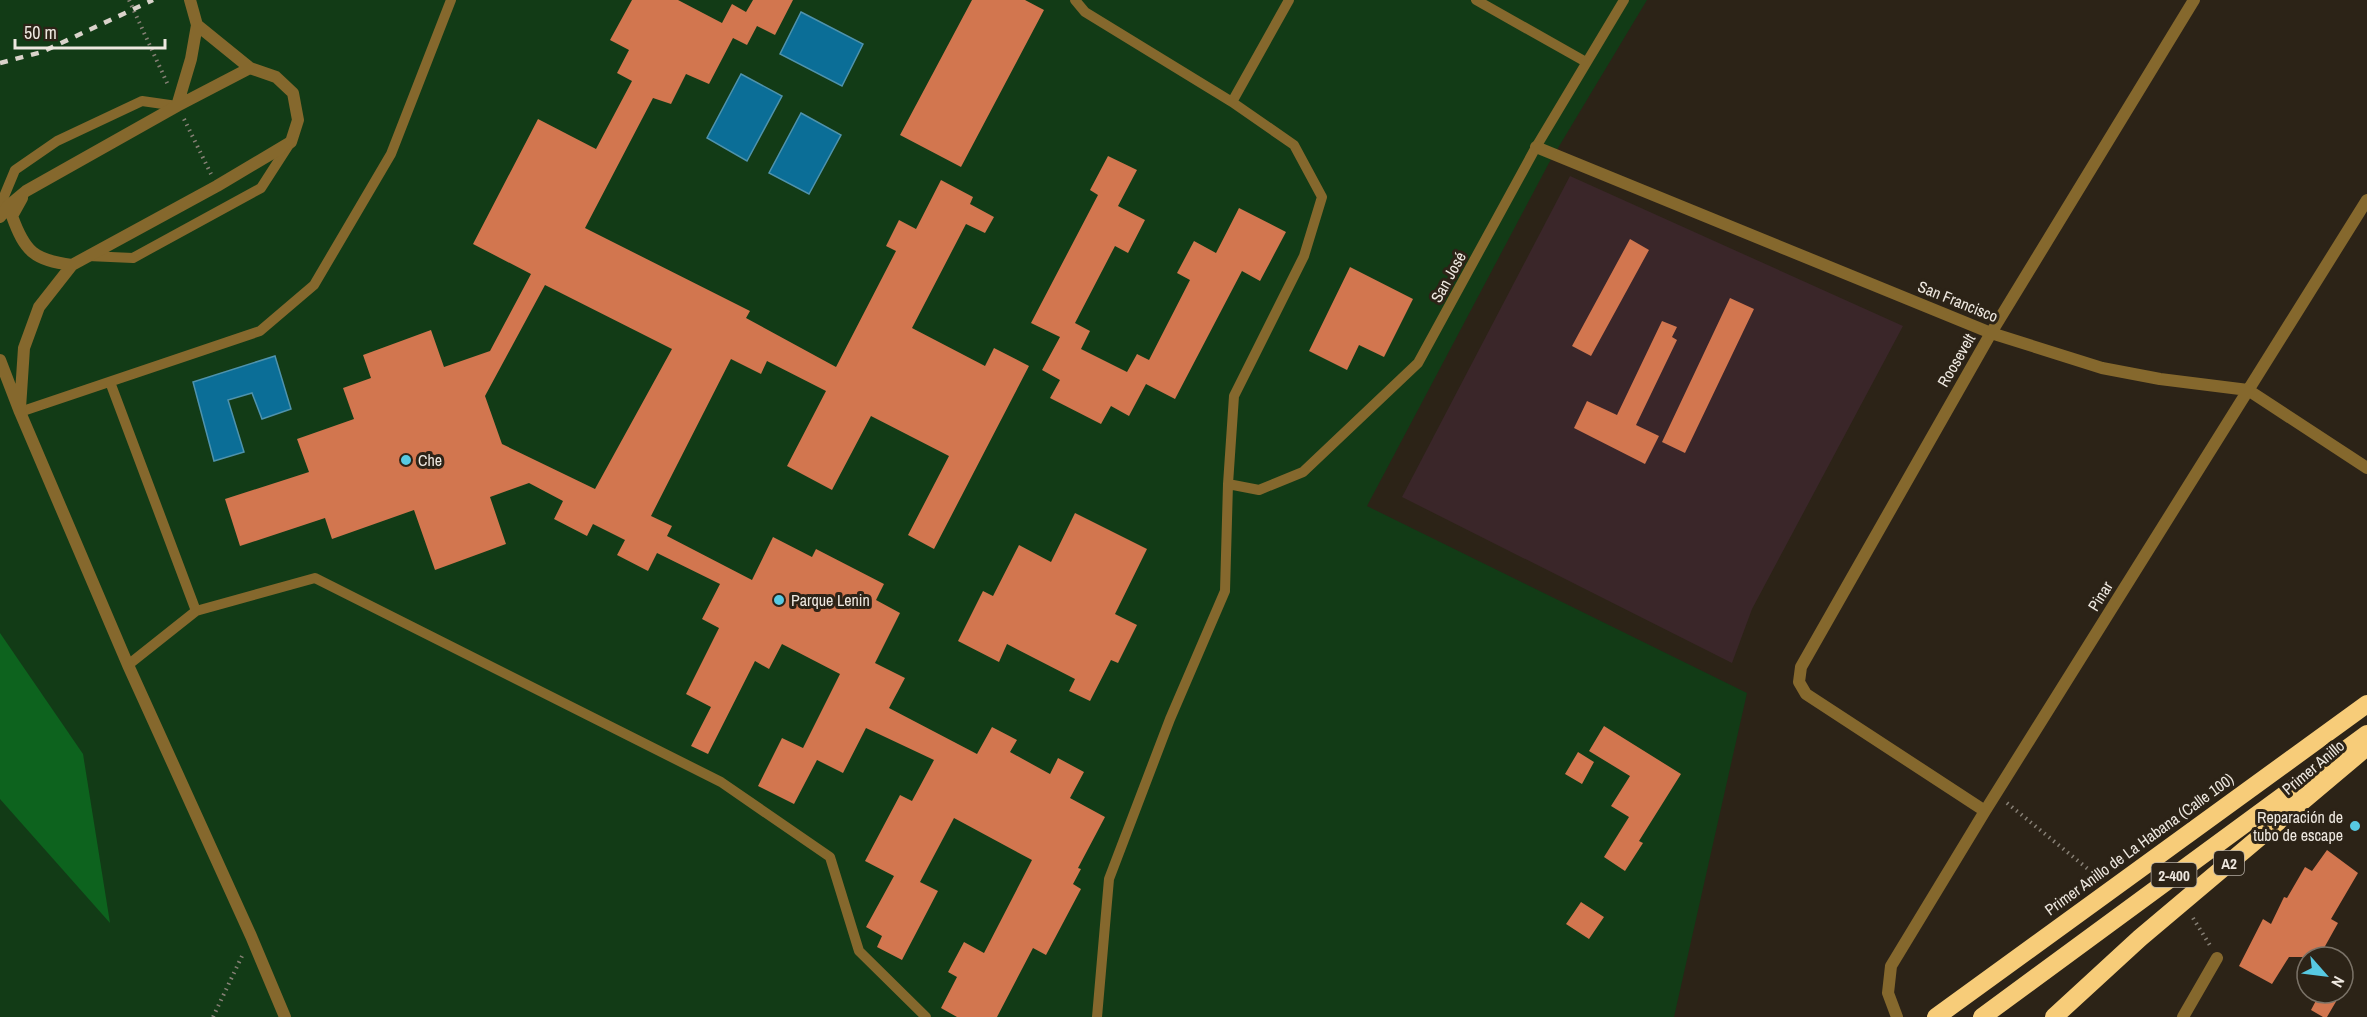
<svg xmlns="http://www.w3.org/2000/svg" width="2367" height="1017" font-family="'Archivo Narrow',sans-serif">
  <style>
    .commercial { fill: #3a2629 }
    .green { fill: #123b16 }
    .forest { fill: #0d631e }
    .water { fill: #0b6e97; stroke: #4f93ad; stroke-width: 1.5 }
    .building { fill: #d2764f; fill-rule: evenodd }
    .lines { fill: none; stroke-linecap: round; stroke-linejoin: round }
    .path { stroke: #878076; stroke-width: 4; stroke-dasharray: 1.5 4.5; stroke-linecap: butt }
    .service { stroke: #85682d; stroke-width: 10 }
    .minor { stroke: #85682d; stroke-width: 12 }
    .motorway { stroke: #f7cc79; stroke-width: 18 }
    .rail { stroke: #dad3cb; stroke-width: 4.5; stroke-dasharray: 8 8; stroke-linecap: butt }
    .poi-dot { fill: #57c9e2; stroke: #2c2317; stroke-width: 2 }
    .labels { text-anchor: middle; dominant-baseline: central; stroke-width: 6; stroke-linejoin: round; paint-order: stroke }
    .shield { fill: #2c2317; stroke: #b4ada4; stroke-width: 1.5 }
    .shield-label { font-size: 15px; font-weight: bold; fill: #eee8e0 }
    .street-label { font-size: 16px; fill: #eee8e0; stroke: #2c2317 }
    .poi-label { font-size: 16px; fill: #eee8e0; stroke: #2c2317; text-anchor: start }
  </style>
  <rect width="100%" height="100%" fill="#2c2317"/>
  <!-- commercial -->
  <path class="commercial" d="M1570 176 1903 326 1752 609 1732 663 1402 497Z"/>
  <!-- green -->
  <path class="green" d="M0 0H1647L1549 163 1367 506 1747 693 1674 1017H0Z"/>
  <!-- forest -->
  <path class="forest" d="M0 633 83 754 110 923 0 799Z"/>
  <!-- water -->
  <path class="water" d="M801 12 863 44 842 86 780 54Z
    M741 74 782 96 747 161 707 138Z
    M801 113 841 135 809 194 769 173Z
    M275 356 291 409 262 419 252 393 228 400 244 452 214 461 193 382Z"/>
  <!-- building -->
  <path class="building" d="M632 0H678L722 23 732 4 746 12 753 0H793L775 35 757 26 747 45 733 38 709 84 686 74 671 104 653 98 585 228 750 311 746 318 836 367 896 251 886 246 899 220 916 229 941 180 973 197 970 204 994 217 985 233 966 224 912 328 985 366 994 348 1029 366 934 549 908 535 949 456 871 416 832 490 787 466 826 391 767 361 761 374 731 359 651 516 672 526 667 536 752 580 773 537 812 557 816 549 884 584 876 600 900 613 875 663 905 678 889 708 977 754 992 727 1017 740 1010 752 1050 774 1058 758 1084 772 1070 798 1105 817 1078 868 1081 869 1073 884 1081 889 1046 955 1033 948 997 1017H957L941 1008 957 977 948 972 964 942 984 953 1032 860 954 818 920 882 938 891 902 960 877 947 882 936 866 927 894 876 865 861 900 795 912 801 934 760 866 728 843 773 817 760 794 804 758 786 782 738 803 748 840 674 782 644 769 669 755 661 708 754 691 746 711 707 686 694 719 628 702 619 720 584 657 553 648 571 617 555 625 540 593 524 587 536 554 519 563 501 529 483 490 497 506 544 435 570 414 510 332 539 325 518 240 546 225 499 309 472 297 439 354 419 343 388 371 378 363 355 431 330 444 367 490 351 531 274 473 244 538 119 596 149 632 81 617 73 629 50 610 40ZM545 285 672 349 595 489 502 444 485 396Z
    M972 0H1025L1044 10 961 167 900 135Z
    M1108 156 1137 170 1118 206 1145 220 1128 253 1115 246 1075 323 1090 331 1081 349 1127 372 1137 354 1149 360 1190 280 1177 273 1194 241 1216 253 1239 208 1286 232 1260 281 1242 271 1175 399 1146 384 1129 416 1111 406 1101 424 1050 398 1060 380 1042 370 1060 337 1031 323 1098 195 1090 190Z
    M1630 239 1649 250 1591 356 1572 346Z
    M1350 267 1413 299 1384 357 1359 345 1347 370 1309 351Z
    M1730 298 1754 309 1685 453 1662 442Z
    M1662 321 1677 327 1672 337 1677 340 1636 425 1659 436 1645 464 1574 428 1587 401 1617 415Z
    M1075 513 1147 549 1115 614 1137 625 1118 663 1111 660 1090 701 1069 691 1075 679 1007 644 999 662 958 641 983 591 993 596 1019 545 1051 562Z
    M1604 726 1681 774 1639 841 1643 843 1625 871 1604 857 1629 817 1611 806 1630 776 1589 751Z
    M1578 752 1594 762 1582 784 1565 774Z
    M2327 850 2358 873 2331 919 2338 923 2319 957H2289L2272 984 2239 966 2263 919 2271 924 2284 897 2287 898 2305 867 2312 871Z
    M1581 902 1604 917 1589 939 1566 924Z
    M2320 993H2341L2327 1017H2323L2311 1010Z"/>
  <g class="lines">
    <!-- path -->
    <path class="path" d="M129 0 168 85
      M184 119 211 174
      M2007 803 2099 878
      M2193 918 2211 947
      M213 1017 242 956"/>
    <!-- service -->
    <path class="service" d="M1075 0 1085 12 1232 102 1294 145 1322 197 1304 256 1234 396 1228 484 1225 591 1170 719 1109 879 1097 1017
      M1476 0 1586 62
      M1232 102 1289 0
      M0 206 15 170 57 141 142 101 177 106
      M88 256 133 258 261 188 290 143
      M110 382 196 611
      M20 412 260 331 314 285 391 154 451 0
      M1228 484 1259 490 1303 472 1418 363 1536 147 1624 0
      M128 665 196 611 315 578 721 782 830 857 859 951 926 1017"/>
    <!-- minor -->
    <path class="minor" d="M177 106 250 68
      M1536 147 1991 333 2102 368 2160 379 2248 390 2367 468
      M22 198 12 216C25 252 34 260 72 265
      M0 217 8 206 26 191 177 106 191 59 197 25 190 0
      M0 360 20 412 128 665 251 936 285 1017
      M20 408 24 348 39 307 72 265 217 186 291 142 298 120 293 93 276 77 250 68 197 25
      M1985 811 1806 694 1799 682 1801 667 1991 333 2194 0
      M1897 1017 1888 993 1891 966 1985 811 2367 200
      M2183 1017 2217 958"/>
    <!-- motorway -->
    <path class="motorway" d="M1936 1017 2367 704
      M1982 1017 2367 734
      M2054 1017 2140 938 2362 751"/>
    <!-- rail -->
    <path class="rail" d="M0 63 42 52 153 0"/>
  </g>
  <!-- markers -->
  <g class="poi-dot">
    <circle cx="406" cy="460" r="6"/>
    <circle cx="779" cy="600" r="6"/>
    <circle cx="2355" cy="826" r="6"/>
  </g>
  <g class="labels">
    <!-- shield labels -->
    <g class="shield">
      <rect x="2214" y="851" width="30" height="24" rx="4.5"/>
      <rect x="2151.5" y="863" width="45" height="24" rx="4.5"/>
    </g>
    <g class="shield-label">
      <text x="2229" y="863">A2</text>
      <text x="2174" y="875">2-400</text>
    </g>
    <!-- street labels -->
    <g class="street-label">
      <text transform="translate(1448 277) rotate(-61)">San José</text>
      <text transform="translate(1958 301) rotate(22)">San Francisco</text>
      <text transform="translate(1956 360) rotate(-60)">Roosevelt</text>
      <text transform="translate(2100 596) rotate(-58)">Pinar</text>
      <text transform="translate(2313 767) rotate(-40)">Primer Anillo</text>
      <text transform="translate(2139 844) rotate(-36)">Primer Anillo de La Habana (Calle 100)</text>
    </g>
    <!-- poi labels -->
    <g class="poi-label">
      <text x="418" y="460">Che</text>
      <text x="791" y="600">Parque Lenin</text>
      <text x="2343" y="817" text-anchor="end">Reparación de<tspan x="2343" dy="18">tubo de escape</tspan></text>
    </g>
  </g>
  <!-- north arrow -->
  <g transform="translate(2325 975) rotate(118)"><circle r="28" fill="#2c2317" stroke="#7a7267" stroke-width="1.5"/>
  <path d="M0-4.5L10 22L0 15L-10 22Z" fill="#57c9e2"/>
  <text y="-9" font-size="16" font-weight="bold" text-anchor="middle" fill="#eee8e0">N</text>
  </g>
  <!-- scale -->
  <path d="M15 39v9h150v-9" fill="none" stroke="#eee8e0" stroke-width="3"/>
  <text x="24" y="39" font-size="18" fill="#eee8e0" stroke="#2c2317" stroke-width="4.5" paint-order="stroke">50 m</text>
</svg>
